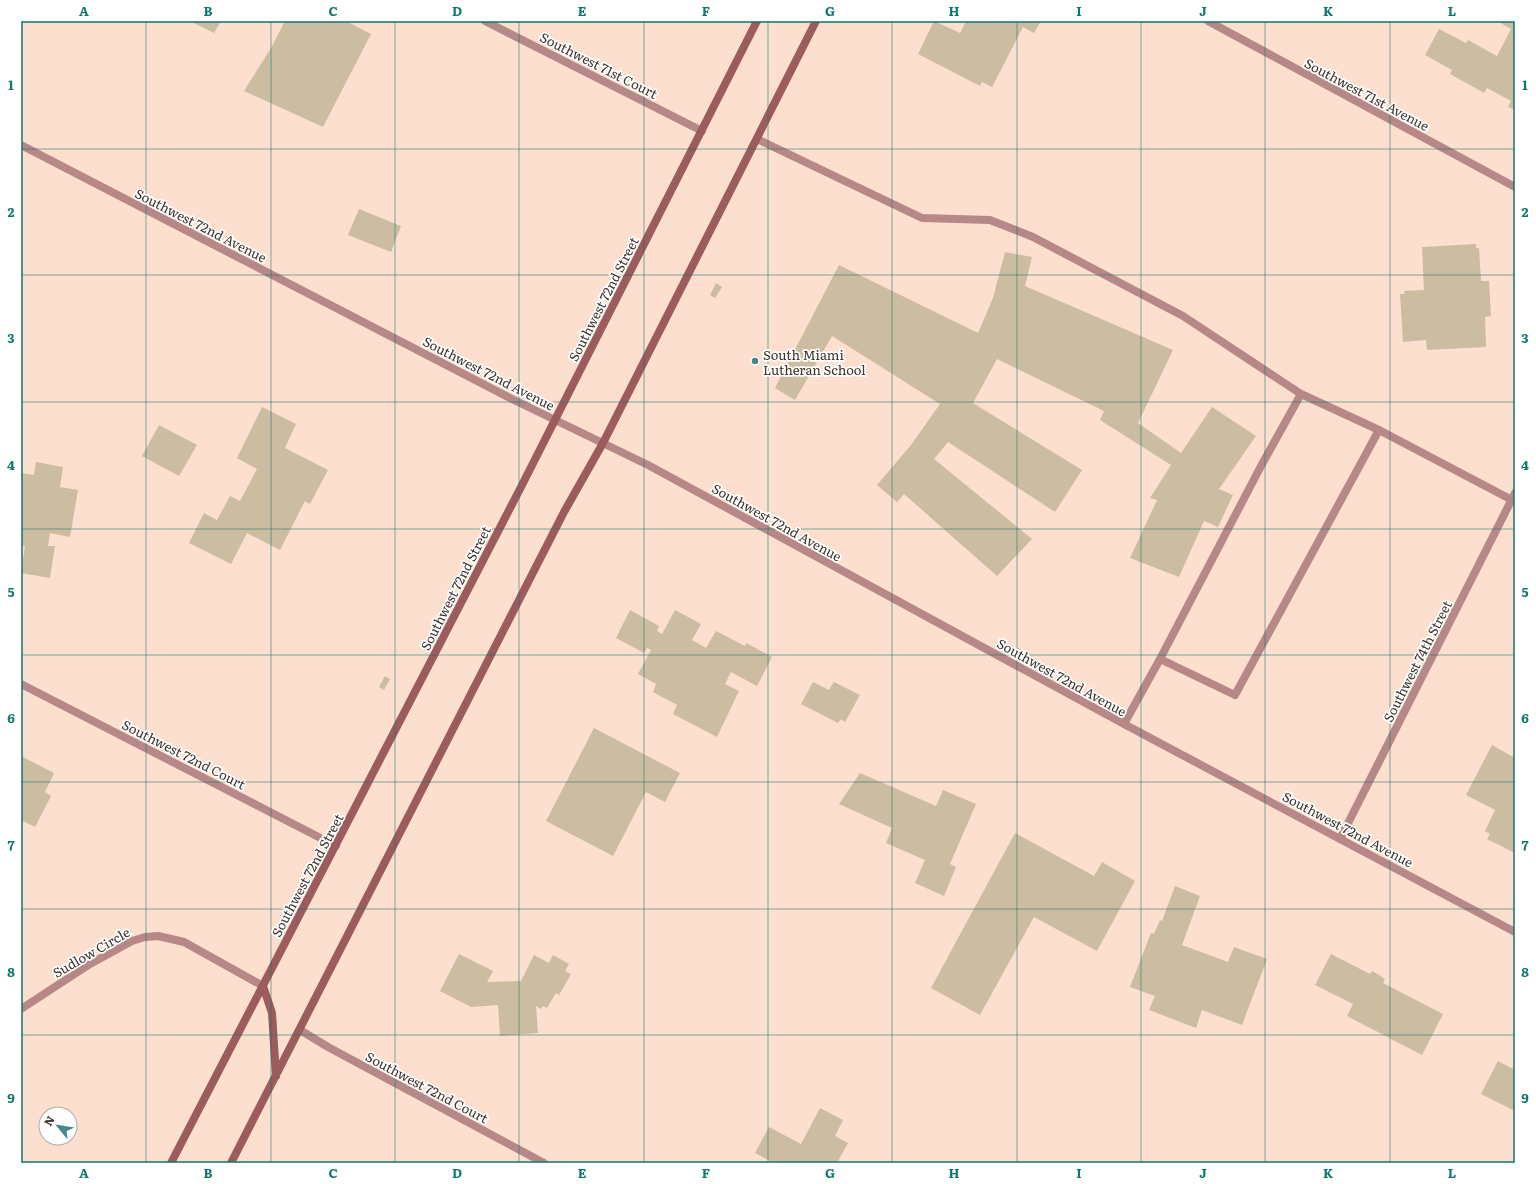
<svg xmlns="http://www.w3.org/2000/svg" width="1536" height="1184" font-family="Literata,serif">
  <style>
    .building { fill: #ccbca2 }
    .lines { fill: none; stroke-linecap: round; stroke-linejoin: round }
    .service { stroke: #b78888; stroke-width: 8 }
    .minor { stroke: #b78888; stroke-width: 8 }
    .tertiary { stroke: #b78888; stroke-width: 8 }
    .secondary { stroke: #9c5b5c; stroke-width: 8 }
    .grid { fill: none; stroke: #0f766e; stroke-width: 1; stroke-opacity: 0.55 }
    .poi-dot { fill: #41898b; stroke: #fff; stroke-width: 1.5 }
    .labels { text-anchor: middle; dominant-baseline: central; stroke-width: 3.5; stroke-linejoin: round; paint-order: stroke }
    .street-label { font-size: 13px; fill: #3d322c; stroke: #fff }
    .poi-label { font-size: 13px; fill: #3d322c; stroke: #fff; text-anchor: start }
    .neatline { fill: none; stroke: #0f766e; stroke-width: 1.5 }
    .grid-label { font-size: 13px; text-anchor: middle; font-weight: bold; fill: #0f766e }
  </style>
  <rect width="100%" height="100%" fill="#fddfcf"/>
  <!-- building -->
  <path class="building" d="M190 21H221L214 33Z
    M285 21H346L371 34 323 127 244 91 271 48Z
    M934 21 960 33 966 21H1041L1034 33 1023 27 992 87 982 82 980 86 918 54Z
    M1497 21H1515V110L1508 107 1511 101 1487 88 1484 93 1450 74 1452 70 1425 55 1439 29 1466 43 1468 40 1497 56 1511 29Z
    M359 209 401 226 391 252 348 235Z
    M1476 244V248H1479L1481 281H1489L1491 316 1485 317 1486 347 1427 350 1426 340 1403 342 1400 294H1405L1404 291 1424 290 1422 247Z
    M1005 252 1032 257 1025 286 1173 350 1138 423 1181 453 1212 407 1256 436 1219 489 1233 495 1218 527 1204 521 1179 577 1130 558 1157 500 1150 498 1171 465 1100 420 1104 411 997 359 973 403 1082 470 1055 512 948 442 934 459 1032 539 997 576 904 494 897 502 877 485 911 445 940 404 832 336 795 400 775 388 839 265 978 333 993 298Z
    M716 283 722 287 715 298 710 295Z
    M262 407 296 424 285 448 328 470 310 504 305 501 280 550 247 533 231 564 189 543 204 513 217 520 230 496 240 501 257 469 237 458Z
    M159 425 197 445 179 476 142 456Z
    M36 462 63 467 60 487 78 490 70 537 50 533 48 546H55L50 578 21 573 25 546 21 545V473L34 475Z
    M630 610 659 626 657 631 662 634 675 610 701 624 692 640 706 648 716 631 745 646 746 643 772 657 757 686 731 672 725 684 739 691 717 737 673 714 677 705 653 692 656 684 638 674 651 650 647 648 644 653 616 638Z
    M385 676 390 679 384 690 379 687Z
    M813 682 829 690 834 682 860 695 845 722 841 719 838 723 801 704Z
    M594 728 680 773 665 802 646 792 613 856 546 821Z
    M1492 745 1515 758V853L1487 839 1490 834 1485 831 1495 810 1466 795Z
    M21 756 54 773 45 792 51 796 35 827 21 820Z
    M860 773 936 806 943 790 976 804 950 864 956 867 944 896 915 883 925 860 886 843 892 828 839 804Z
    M1015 833 1094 876 1102 862 1135 881 1097 951 1034 917 980 1015 931 988Z
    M1175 886 1200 896 1182 945 1228 962 1234 947 1267 959 1242 1025 1202 1010 1196 1028 1149 1010 1155 996 1130 987 1151 933 1154 934 1160 920 1162 921Z
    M459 954 493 971 487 982 521 981 534 955 549 963 553 955 569 964 565 971 571 974 559 995 556 993 547 1008 543 1006 541 1009 536 1006 538 1033 500 1036 498 1005 471 1007 440 991Z
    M1331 954 1370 974 1372 971 1379 975 1385 979 1383 983 1443 1014 1422 1055 1347 1016 1353 1004 1315 985Z
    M1498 1061 1515 1070V1111L1481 1094Z
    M820 1108 843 1120 835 1136 848 1143 837 1163H774L755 1153 769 1127 801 1144Z"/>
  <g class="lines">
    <!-- service -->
    <path class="service" d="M757 139 922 218 990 220 1033 237 1183 316 1301 394 1379 430
      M1160 659 1261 466 1301 394
      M1124 724 1160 659 1235 695 1379 430 1512 500"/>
    <!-- minor -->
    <path class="minor" d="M485 21 702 131
      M1208 21 1515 187
      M21 684 336 846
      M1340 839 1515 493
      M21 1009 90 964 132 941 145 937 158 936 184 942 263 986
      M300 1030 328 1047 544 1163"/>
    <!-- tertiary -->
    <path class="tertiary" d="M21 145 514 400 648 465 1124 724 1515 932"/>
    <!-- secondary -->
    <path class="secondary" d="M263 986 272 1013 276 1076
      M171 1163 521 487 757 21
      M231 1163 564 512 603 443 816 21"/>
  </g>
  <!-- grid -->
  <path class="grid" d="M146 21V1163M271 21V1163M395 21V1163M519 21V1163M644 21V1163M768 21V1163M892 21V1163M1017 21V1163M1141 21V1163M1265 21V1163M1390 21V1163M21 149H1515M21 275H1515M21 402H1515M21 529H1515M21 655H1515M21 782H1515M21 909H1515M21 1035H1515"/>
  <!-- markers -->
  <circle class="poi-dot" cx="755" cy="361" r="4"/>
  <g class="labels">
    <!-- street labels -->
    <g class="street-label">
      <text transform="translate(599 65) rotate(27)">Southwest 71st Court</text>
      <text transform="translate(1367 94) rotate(28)">Southwest 71st Avenue</text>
      <text transform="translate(201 225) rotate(27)">Southwest 72nd Avenue</text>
      <text transform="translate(603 299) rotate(-63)">Southwest 72nd Street</text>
      <text transform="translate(489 373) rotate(27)">Southwest 72nd Avenue</text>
      <text transform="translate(777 522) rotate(29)">Southwest 72nd Avenue</text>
      <text transform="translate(455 588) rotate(-63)">Southwest 72nd Street</text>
      <text transform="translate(1417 661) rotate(-63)">Southwest 74th Street</text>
      <text transform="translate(1062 677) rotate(29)">Southwest 72nd Avenue</text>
      <text transform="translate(184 754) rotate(27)">Southwest 72nd Court</text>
      <text transform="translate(1348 829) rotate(28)">Southwest 72nd Avenue</text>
      <text transform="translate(307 875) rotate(-62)">Southwest 72nd Street</text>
      <text transform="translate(91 952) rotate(-30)">Sudlow Circle</text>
      <text transform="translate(427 1087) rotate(28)">Southwest 72nd Court</text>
    </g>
    <!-- poi labels -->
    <g class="poi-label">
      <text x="763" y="354">South Miami<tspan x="763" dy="15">Lutheran School</tspan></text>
    </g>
  </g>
  <!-- border -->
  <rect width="1536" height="1184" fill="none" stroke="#ffffff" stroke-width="44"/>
  <!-- north arrow -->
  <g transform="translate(58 1126) rotate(300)"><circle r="19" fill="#ffffff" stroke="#b1adab"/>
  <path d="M0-3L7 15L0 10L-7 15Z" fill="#41898b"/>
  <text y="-6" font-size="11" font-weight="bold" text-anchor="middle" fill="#3d322c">N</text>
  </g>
  <rect x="22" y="22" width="1492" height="1140" class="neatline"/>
  <g class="grid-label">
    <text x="84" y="16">A</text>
    <text x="208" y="16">B</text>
    <text x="333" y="16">C</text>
    <text x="457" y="16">D</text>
    <text x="582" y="16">E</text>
    <text x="706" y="16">F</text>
    <text x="830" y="16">G</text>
    <text x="954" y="16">H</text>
    <text x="1079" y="16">I</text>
    <text x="1203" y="16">J</text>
    <text x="1328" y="16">K</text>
    <text x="1452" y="16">L</text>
    <text x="11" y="90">1</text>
    <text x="1525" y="90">1</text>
    <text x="11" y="217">2</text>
    <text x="1525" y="217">2</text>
    <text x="11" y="343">3</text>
    <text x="1525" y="343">3</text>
    <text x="11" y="470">4</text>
    <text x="1525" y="470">4</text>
    <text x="11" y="597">5</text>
    <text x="1525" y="597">5</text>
    <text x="11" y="723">6</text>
    <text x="1525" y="723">6</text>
    <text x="11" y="850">7</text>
    <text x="1525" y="850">7</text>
    <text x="11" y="977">8</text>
    <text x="1525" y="977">8</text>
    <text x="11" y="1103">9</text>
    <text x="1525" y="1103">9</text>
    <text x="84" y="1178">A</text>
    <text x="208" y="1178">B</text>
    <text x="333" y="1178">C</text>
    <text x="457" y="1178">D</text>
    <text x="582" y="1178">E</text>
    <text x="706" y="1178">F</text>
    <text x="830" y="1178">G</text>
    <text x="954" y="1178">H</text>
    <text x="1079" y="1178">I</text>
    <text x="1203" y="1178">J</text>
    <text x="1328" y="1178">K</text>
    <text x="1452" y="1178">L</text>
  </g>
</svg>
